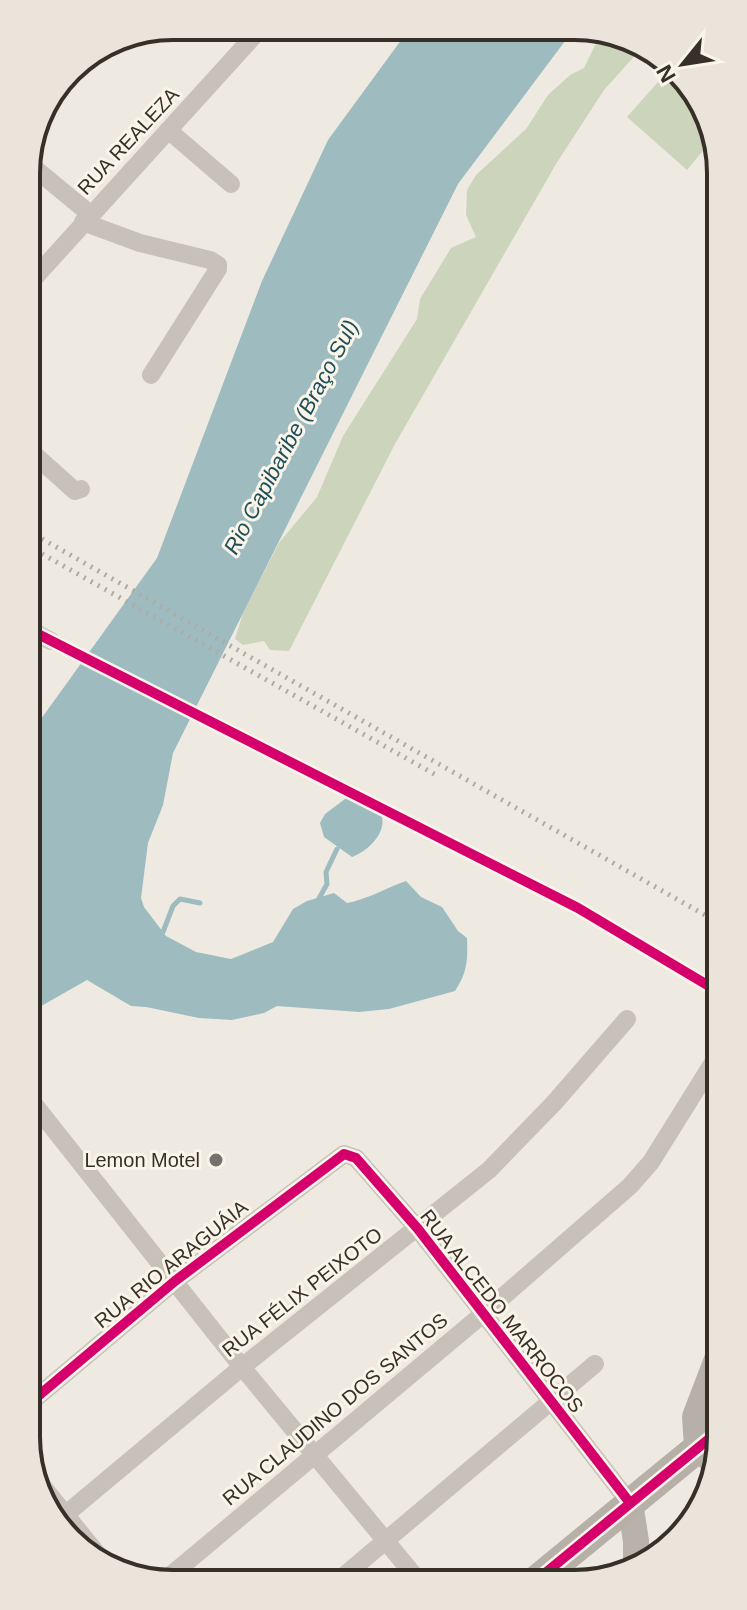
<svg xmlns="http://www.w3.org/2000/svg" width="747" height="1610" font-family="Helvetica,sans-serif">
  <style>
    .green { fill: #cdd4bc }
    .water { fill: #9ebcbf }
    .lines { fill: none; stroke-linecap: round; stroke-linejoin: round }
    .stream { stroke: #9ebcbf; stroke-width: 5 }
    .minor { stroke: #c7c1ba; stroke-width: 18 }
    .secondary { stroke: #b8b2ab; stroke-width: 26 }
    .primary { stroke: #b6b0a9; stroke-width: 30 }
    .rail { stroke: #aeaaa5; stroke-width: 5; stroke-dasharray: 2 6; stroke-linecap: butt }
    .cycleway-casing { stroke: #faf4e9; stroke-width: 15 }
    .cycleway { stroke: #d6006c; stroke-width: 10 }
    .poi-dot { fill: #78706a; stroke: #faf4e9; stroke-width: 3 }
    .labels { text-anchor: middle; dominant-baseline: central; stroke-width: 6; stroke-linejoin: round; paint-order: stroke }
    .street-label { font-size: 20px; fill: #382f29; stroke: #faf4e9 }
    .poi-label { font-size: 20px; fill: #382f29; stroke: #faf4e9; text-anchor: end }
    .water-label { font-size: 22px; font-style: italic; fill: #1d505a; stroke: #faf4e9 }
    .rim { fill: none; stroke: #382f29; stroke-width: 4 }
  </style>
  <rect width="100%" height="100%" fill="#eeeae2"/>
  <!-- green -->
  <path class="green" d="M603 29 641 49 604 90 556 164 395 444 289 651 270 650 264 641 243 645 235 639 243 613 279 543 317 497 343 436 417 319 420 299 451 248 476 237 466 215 467 190 476 175 526 129 548 95 570 75 584 68Z
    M672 66 678 69 716 135 687 170 627 117Z"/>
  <!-- water -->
  <path class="water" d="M410 28 574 29 458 184 173 753 163 805 148 843 141 898 144 907 166 936 196 952 231 959 273 942 293 909 307 901 334 893 347 903C368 899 386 888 406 881L421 897 442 907 458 931 467 938C468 960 467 973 455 991L389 1009 359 1012 277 1006 264 1013 232 1020 199 1018 146 1007 131 1006 87 980 29 1013 28 737 157 558 262 281 328 140Z
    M353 793C361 797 376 802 380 811 390 831 368 851 352 857L324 837 320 823 325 814Z"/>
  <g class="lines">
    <!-- stream -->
    <path class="stream" d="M317 902 327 884 326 872 337 849
      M159 934 163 932 173 906 180 899 200 903"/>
    <!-- minor -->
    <path class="minor" d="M168 130 231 184
      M27 162 90 214
      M83 222 140 243 210 260 218 265V269L151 375
      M27 286 262 27
      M27 448 75 491 81 489
      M28 629 51 641
      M30 1099 242 1367 418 1580
      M31 1402 175 1281 344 1154 356 1158 418 1229 630 1503
      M31 1472 103 1561
      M59 1520 242 1367 489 1170 554 1103 627 1019
      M339 1580 595 1364
      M164 1581 483 1314 630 1186 651 1162 719 1053"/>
    <!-- secondary -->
    <path class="secondary" d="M699 1446 714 1464
      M630 1503 636 1541V1563"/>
    <!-- primary -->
    <path class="primary" d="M699 1446 697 1417 720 1357
      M538 1579 721 1429"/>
    <!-- rail -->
    <path class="rail" d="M28 531 719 923
      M28 546 436 775"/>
    <!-- cycleway casing -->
    <g class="cycleway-casing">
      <path id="cycleway" d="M28 629 578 908 719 992
        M31 1402 175 1281 344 1154 356 1158 418 1229 630 1503
        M538 1579 721 1429"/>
    </g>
    <!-- cycleway -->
    <use href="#cycleway" class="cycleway"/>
  </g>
  <!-- markers -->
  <circle class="poi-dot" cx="216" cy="1160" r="8"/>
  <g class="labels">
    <!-- street labels -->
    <g class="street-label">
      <text transform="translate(128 141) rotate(-47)">RUA REALEZA</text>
      <text transform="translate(171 1264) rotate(-39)">RUA RIO ARAGUÁIA</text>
      <text transform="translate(302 1292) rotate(-38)">RUA FÉLIX PEIXOTO</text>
      <text transform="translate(502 1311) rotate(52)">RUA ALCEDO MARROCOS</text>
      <text transform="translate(335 1409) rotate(-40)">RUA CLAUDINO DOS SANTOS</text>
    </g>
    <!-- poi labels -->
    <g class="poi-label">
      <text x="200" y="1160">Lemon Motel</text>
    </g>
    <!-- water labels -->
    <g class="water-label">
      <text transform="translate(291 437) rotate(-62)">Rio Capibaribe (Braço Sul)</text>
    </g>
  </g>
  <!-- crop -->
  <path d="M0 0H747V1610H0ZM173 40H574A133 133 0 0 1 707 173V1437A133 133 0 0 1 574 1570H173A133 133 0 0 1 40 1437V173A133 133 0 0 1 173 40Z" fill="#eae4da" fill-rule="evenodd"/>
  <path class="rim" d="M173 40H574A133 133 0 0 1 707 173V1437A133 133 0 0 1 574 1570H173A133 133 0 0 1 40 1437V173A133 133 0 0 1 173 40Z"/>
  <!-- north arrow -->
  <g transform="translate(683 64) rotate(240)" stroke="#faf4e9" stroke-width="6" paint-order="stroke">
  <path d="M0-6L14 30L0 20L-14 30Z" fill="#382f29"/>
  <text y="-12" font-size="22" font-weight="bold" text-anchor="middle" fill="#382f29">N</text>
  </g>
</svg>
